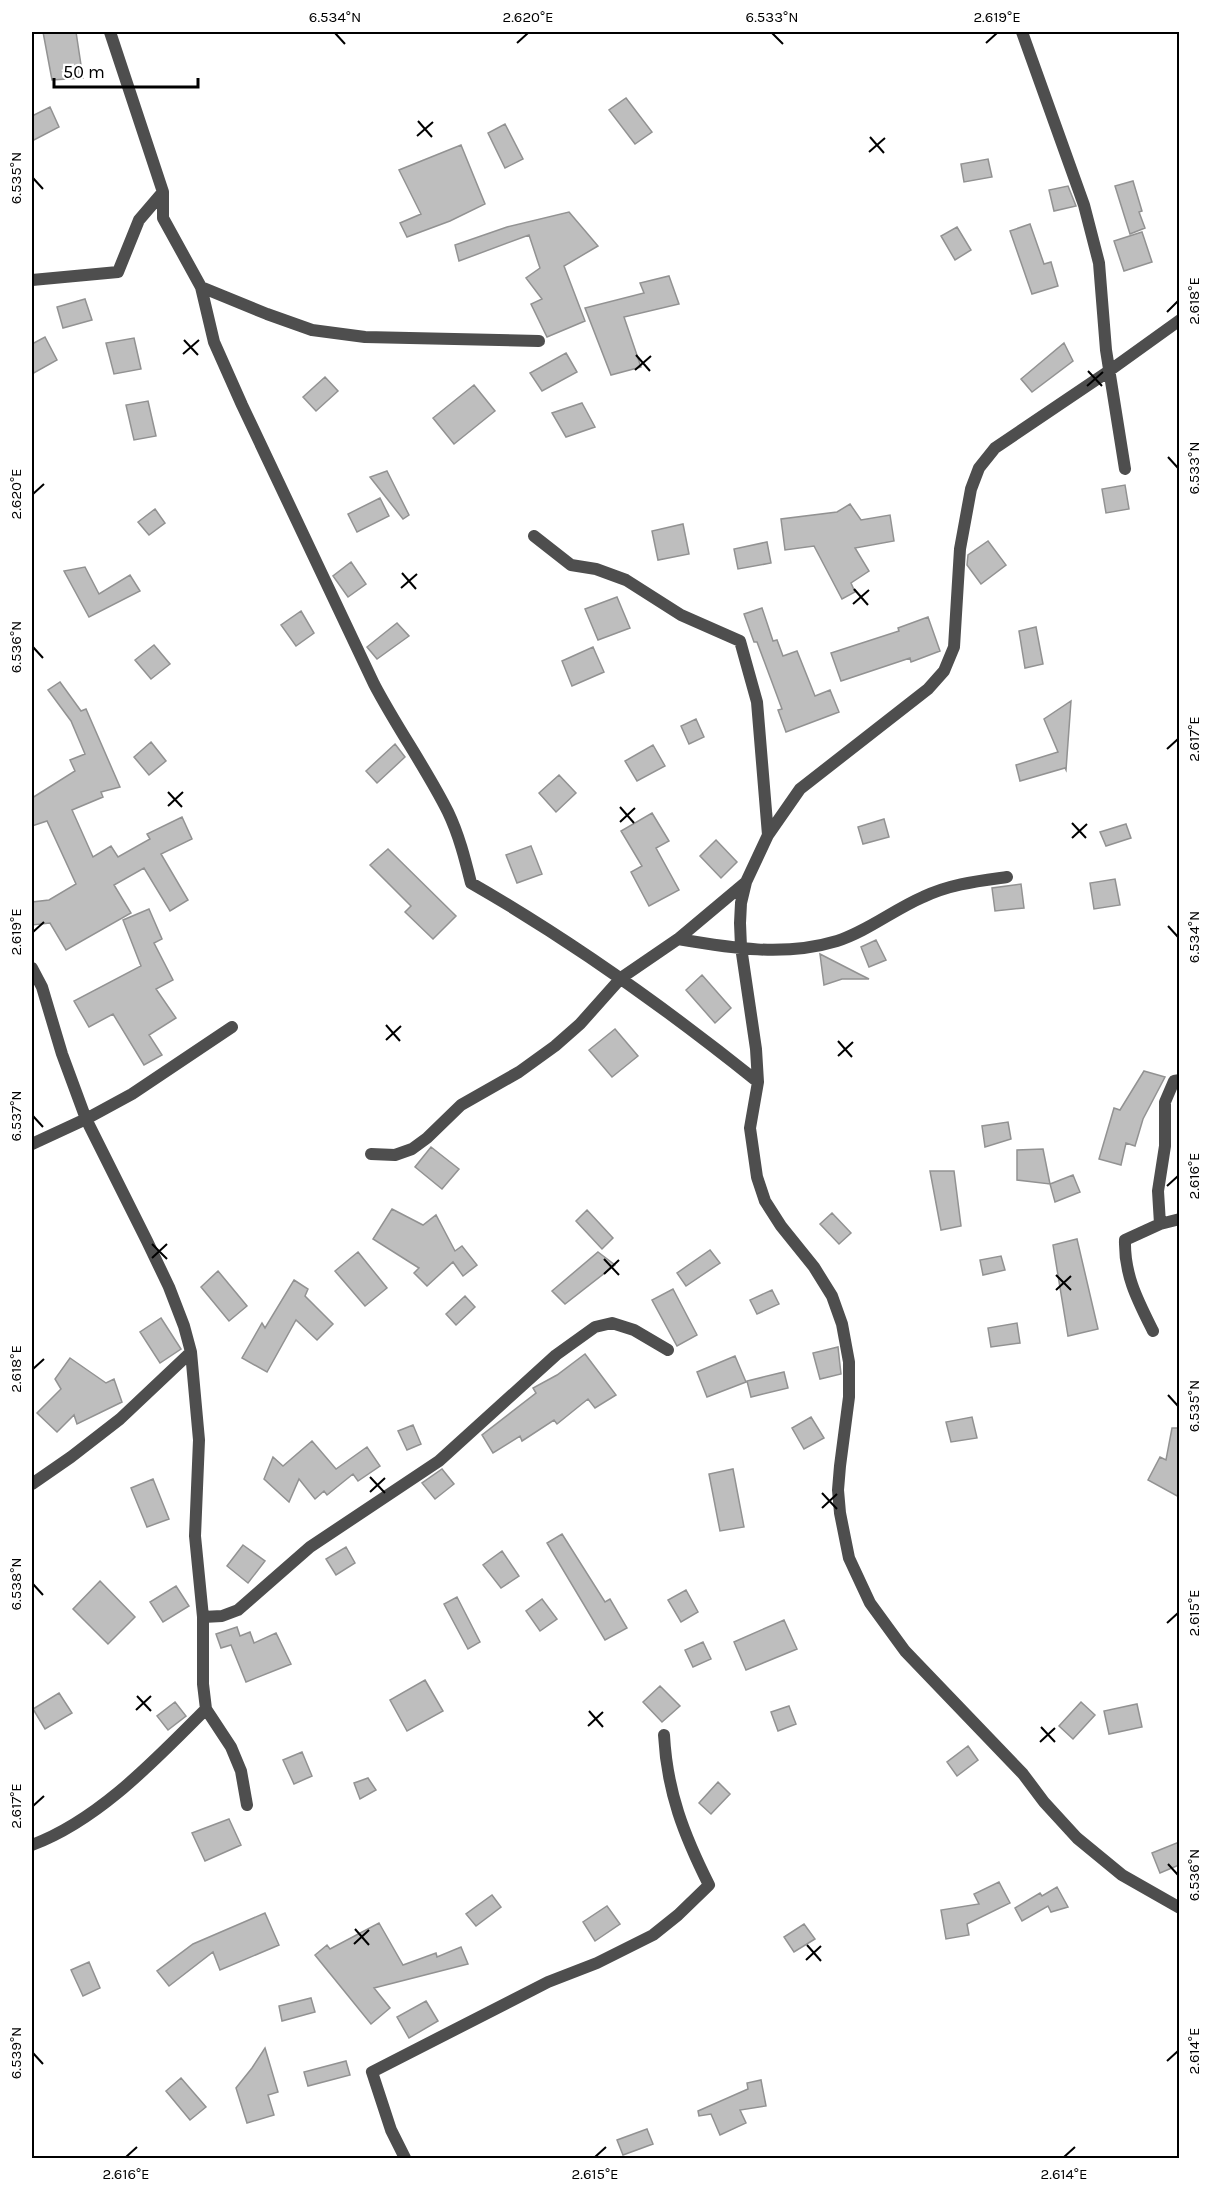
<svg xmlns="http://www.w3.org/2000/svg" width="1211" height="2190" font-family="Karla,sans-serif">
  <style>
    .building { fill: #bebebe; stroke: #929292; stroke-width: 1.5 }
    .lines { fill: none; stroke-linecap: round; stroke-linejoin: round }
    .minor { stroke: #4e4e4e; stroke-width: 12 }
    .ticks { fill: none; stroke: #000; stroke-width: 2 }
    .neatline { fill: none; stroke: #000; stroke-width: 2 }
    .ticks-label { font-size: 15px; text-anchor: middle; fill: #000 }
  </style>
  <rect width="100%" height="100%" fill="#fff"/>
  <!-- building -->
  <path class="building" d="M43 32H76L83 78 52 80Z
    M626 98 652 132 635 144 609 110Z
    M50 107 59 127 32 141V116Z
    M505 124 523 159 505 168 488 133Z
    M461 145 485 204 450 221 407 237 400 223 421 214 399 170Z
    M988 159 992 177 964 182 961 164Z
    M1133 181 1142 211 1139 212 1145 228 1130 234 1115 186Z
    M1068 186 1076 206 1054 211 1049 190Z
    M569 212 598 246 564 266 585 321 547 337 531 304 542 299 526 278 540 268 529 235 459 261 455 245 507 227Z
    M1030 224 1044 264 1051 262 1058 286 1032 294 1010 231Z
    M957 227 971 250 955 260 941 236Z
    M1142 232 1152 262 1124 271 1114 241Z
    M669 276 679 304 624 317 641 367 611 375 585 308 644 293 640 283Z
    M85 299 92 320 63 328 57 307Z
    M45 337 57 360 32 374V344Z
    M134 338 141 369 114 374 106 343Z
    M1064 343 1073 361 1032 392 1021 379Z
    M566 353 577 372 542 391 530 373Z
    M325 377 338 391 316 411 303 397Z
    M474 385 495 411 454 444 433 418Z
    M148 401 156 436 134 440 126 405Z
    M582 403 595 427 566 437 552 413Z
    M387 471 409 515 403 519 370 477Z
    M1125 485 1129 509 1106 513 1102 489Z
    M380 498 389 516 357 532 348 514Z
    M850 504 861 520 890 515 894 541 855 548 869 571 851 583 855 592 842 599 814 546 785 550 781 519 837 512Z
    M155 509 165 523 149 535 138 522Z
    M683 524 689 554 658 560 652 531Z
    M988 541 1006 565 981 584 967 565 968 555Z
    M767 542 771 563 738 569 734 549Z
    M351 562 366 584 348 597 333 576Z
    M85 567 99 594 130 575 140 591 89 617 64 571Z
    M617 597 630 628 598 640 585 609Z
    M762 608 773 641 777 640 783 656 797 651 815 696 830 690 839 712 786 732 778 710 782 709 757 642H754L744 614Z
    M301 611 314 633 296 646 281 625Z
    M928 617 940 651 911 662 910 658 841 681 831 653 899 631 898 628Z
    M397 623 409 636 377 659 367 647Z
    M1036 627 1043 664 1025 668 1019 631Z
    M154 645 170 664 151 679 135 660Z
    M593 647 604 672 572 686 562 661Z
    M60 682 81 711 86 709 120 787 101 792 103 797 72 810 93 857 111 846 118 857 150 839 147 834 182 817 192 839 161 854 188 900 170 911 144 868 114 885 131 913 66 950 50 923 32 925V902L49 900 76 884 47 821 32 826V798L75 771 70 760 85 754 71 721 48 690Z
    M1071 701 1066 770 1065 768 1020 781 1016 765 1058 752 1044 719Z
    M696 719 704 737 689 744 681 726Z
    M151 742 166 761 149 775 134 757Z
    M395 744 405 757 377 783 366 771Z
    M653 745 665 766 637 781 625 761Z
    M559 775 576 793 556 812 539 793Z
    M652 813 669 841 656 848 679 890 649 906 631 872 642 866 621 831Z
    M884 819 889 837 863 844 858 827Z
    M1126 824 1131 838 1106 846 1100 832Z
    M716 840 737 862 721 878 700 856Z
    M531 846 542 874 517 883 506 855Z
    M388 849 456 916 433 939 405 912 411 906 370 865Z
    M1115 879 1120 905 1094 909 1090 883Z
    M1021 884 1024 908 995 911 992 888Z
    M149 909 162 939 154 943 173 980 156 989 176 1018 149 1035 162 1055 144 1065 113 1014 89 1027 74 1001 141 966 123 920Z
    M876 940 886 960 869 967 861 947Z
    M820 954 859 974 869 979H842L824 985Z
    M702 975 731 1008 715 1023 686 990Z
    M615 1029 638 1056 612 1077 589 1050Z
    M1144 1071 1165 1077 1143 1119 1135 1146 1126 1143 1121 1165 1099 1159 1114 1108 1120 1110Z
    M1008 1122 1011 1139 985 1147 982 1126Z
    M431 1147 459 1169 442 1189 415 1167Z
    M1043 1149 1050 1184 1017 1180V1150Z
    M930 1171H954L961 1226 941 1230Z
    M1073 1175 1080 1192 1055 1202 1050 1184Z
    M392 1209 423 1225 436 1215 455 1251 462 1246 477 1265 463 1276 453 1262 427 1286 414 1273 419 1268 373 1239Z
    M587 1210 613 1238 602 1249 576 1221Z
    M832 1213 851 1233 839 1244 820 1224Z
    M1077 1239 1098 1329 1068 1336 1053 1245Z
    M710 1250 720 1263 686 1286 677 1273Z
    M358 1252 387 1288 365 1306 335 1271Z
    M598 1252 615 1265 565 1304 552 1291Z
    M1001 1256 1005 1270 983 1275 980 1260Z
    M218 1271 247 1306 229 1321 201 1287Z
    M294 1280 308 1289 305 1296 333 1324 317 1340 296 1320 267 1372 242 1358 262 1323 265 1328Z
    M673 1289 697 1335 677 1346 652 1300Z
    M772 1290 779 1304 757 1314 750 1300Z
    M465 1296 475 1307 456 1325 446 1314Z
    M161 1318 181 1349 160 1363 140 1332Z
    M1017 1323 1020 1343 991 1347 988 1328Z
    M838 1347 841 1374 820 1379 813 1353Z
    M585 1354 616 1395 595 1408 588 1399 557 1424 554 1420 522 1441 520 1436 493 1453 482 1435 536 1393 533 1388 557 1375Z
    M735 1356 746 1382 707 1397 697 1372Z
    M70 1358 106 1383 114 1379 122 1402 77 1424 74 1415 57 1432 37 1413 61 1389 55 1379Z
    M784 1372 788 1388 751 1397 747 1381Z
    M811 1417 824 1438 804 1449 792 1428Z
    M972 1417 977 1438 951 1442 946 1422Z
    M413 1425 421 1444 407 1450 398 1431Z
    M1172 1428H1179V1497L1148 1480 1160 1457 1166 1460Z
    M312 1441 336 1469 367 1447 380 1466 358 1481 353 1474 327 1495 324 1491 315 1499 299 1479 289 1502 264 1479 273 1457 283 1466Z
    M442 1469 454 1484 435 1499 422 1483Z
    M733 1469 744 1527 720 1531 709 1474Z
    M153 1479 169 1519 147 1527 131 1488Z
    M562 1534 605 1602 610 1599 627 1628 605 1640 547 1543Z
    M243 1545 265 1561 248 1583 227 1566Z
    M346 1547 355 1563 336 1575 326 1559Z
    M502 1551 519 1576 501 1588 483 1565Z
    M100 1581 135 1617 108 1644 73 1609Z
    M176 1586 189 1606 163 1622 150 1602Z
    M686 1590 698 1612 681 1622 668 1600Z
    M457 1597 480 1642 468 1649 444 1604Z
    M542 1599 557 1619 540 1631 526 1611Z
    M784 1620 797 1649 746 1670 734 1642Z
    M237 1627 240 1636 250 1632 254 1643 276 1633 291 1664 246 1682 231 1645 221 1648 216 1634Z
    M703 1642 711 1659 693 1667 685 1650Z
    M425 1680 443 1711 407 1731 390 1700Z
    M660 1686 680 1706 662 1722 643 1702Z
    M59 1693 72 1713 45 1729 33 1709Z
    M175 1702 186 1716 168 1730 157 1716Z
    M1081 1702 1095 1715 1073 1739 1059 1726Z
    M1137 1704 1142 1727 1109 1734 1104 1711Z
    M789 1706 796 1724 778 1731 771 1712Z
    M968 1746 978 1760 957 1776 947 1762Z
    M302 1752 312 1776 294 1784 283 1760Z
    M368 1778 376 1790 360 1799 354 1783Z
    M718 1782 730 1794 711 1814 699 1803Z
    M229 1819 241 1845 205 1861 192 1833Z
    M1179 1842V1865L1160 1873 1152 1853Z
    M999 1882 1010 1903 967 1924 969 1935 946 1939 941 1910 979 1904 974 1894Z
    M1057 1887 1068 1907 1051 1912 1048 1906 1022 1921 1015 1908 1040 1893 1042 1896Z
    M492 1895 501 1907 476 1926 466 1914Z
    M607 1906 620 1924 595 1941 583 1922Z
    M265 1913 279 1945 220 1970 213 1952 169 1986 157 1971 193 1944Z
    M379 1923 403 1965 436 1953 437 1957 461 1947 468 1964 374 1988 390 2008 371 2024 315 1955 327 1945 330 1949Z
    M804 1924 815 1939 794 1952 784 1937Z
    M89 1962 100 1988 83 1996 71 1970Z
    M311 1998 315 2012 282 2021 279 2006Z
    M426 2001 438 2021 409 2038 397 2017Z
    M265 2048 278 2092 268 2095 274 2115 247 2123 236 2088 252 2068Z
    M346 2061 350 2075 308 2086 304 2072Z
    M181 2078 206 2107 190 2120 166 2091Z
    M761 2080 766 2106 740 2110 746 2123 720 2135 711 2114 699 2116 698 2111 748 2089 747 2083Z
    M647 2129 653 2144 623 2155 617 2140Z"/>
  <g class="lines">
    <!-- minor -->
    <path class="minor" d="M110 32 163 192V218L201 287 214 342 242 405 374 684C397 728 426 768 448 812 459 835 465 859 471 883 572 941 667 1009 758 1082
      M1022 32 1084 205 1099 263 1106 350 1125 469
      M32 280 118 272 139 220 163 192
      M201 287 267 314 312 330 365 337 539 341
      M1180 320 1109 371 995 448 979 468 971 489 960 549 954 647 944 671 928 689 800 789 768 835 746 882 741 903 740 923 741 947 756 1049 758 1082 750 1128 757 1177 765 1201 781 1226 814 1267 832 1296 842 1324 849 1362V1397L840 1466 838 1490 840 1513 849 1558 870 1603 905 1651 1023 1774 1044 1802 1077 1838 1122 1875 1180 1908
      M534 536 571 565 596 569 626 580 681 615 740 641 757 702 768 835
      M678 939C731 948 784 957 837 941 868 931 893 910 923 897 950 884 978 881 1007 877
      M32 968 42 987 62 1054 86 1119 147 1241 169 1287 184 1326 191 1352 199 1440 195 1536 203 1617V1684L206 1709 231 1747 241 1771 247 1805
      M32 1144 86 1119 132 1094 232 1027
      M371 1154 395 1155 412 1149 427 1138 461 1105 519 1072 555 1046 580 1024 621 978 678 939 746 882
      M1160 1224 1180 1219
      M1153 1331C1138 1301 1124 1275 1125 1240L1160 1224 1158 1191 1165 1146V1102L1174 1081 1180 1080
      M32 1484 71 1457 120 1419 191 1352
      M203 1617 222 1616 238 1610 310 1547 439 1461 556 1355 595 1327 612 1323 634 1330 668 1350
      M32 1845C99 1820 156 1759 206 1709
      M405 2158 391 2130 372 2072 548 1982 597 1963 653 1935 678 1915 709 1885C684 1835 667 1792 664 1735"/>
  </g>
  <!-- ticks -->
  <path class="ticks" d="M335 33 345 44M772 33 783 44M517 43 528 33M986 43 997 33M418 121 432 137M417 136 433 122M870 137 884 153M869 152 885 138M33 178 43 189M1167 312 1178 301M184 340 198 355M183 354 199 340M636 355 650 371M635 370 651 356M1088 371 1102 386M1087 386 1103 372M1168 457 1178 468M33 494 44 484M402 573 416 589M401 588 417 574M854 589 868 605M853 604 869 590M33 647 43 658M1167 749 1178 739M168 792 182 807M168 806 183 792M620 807 634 823M620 822 635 808M1072 823 1086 838M1072 838 1087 824M1168 926 1178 937M33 932 44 922M386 1025 400 1041M386 1040 401 1026M838 1041 852 1057M838 1056 853 1042M33 1116 43 1127M1167 1186 1178 1176M152 1244 167 1259M152 1258 167 1244M604 1259 619 1275M604 1274 619 1260M1056 1275 1071 1290M1056 1290 1071 1276M33 1369 44 1359M1168 1395 1178 1406M370 1477 385 1493M370 1492 385 1478M822 1493 837 1509M822 1508 837 1494M33 1584 43 1595M1167 1623 1178 1613M137 1696 151 1711M136 1710 151 1696M589 1711 603 1727M588 1726 603 1712M1041 1727 1055 1742M1040 1742 1055 1728M33 1806 44 1796M1168 1864 1178 1875M355 1929 369 1945M354 1944 369 1930M807 1945 821 1961M806 1960 821 1946M33 2053 43 2064M1167 2061 1178 2051M126 2157 137 2147M595 2157 606 2147M1064 2157 1075 2147"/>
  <!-- border -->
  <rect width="1211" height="2190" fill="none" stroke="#ffffff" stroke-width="66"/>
  <!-- scale -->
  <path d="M54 78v9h144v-9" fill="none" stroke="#000000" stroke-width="3"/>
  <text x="63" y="78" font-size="18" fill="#000000" stroke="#ffffff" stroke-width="4.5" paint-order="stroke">50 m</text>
  <rect x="33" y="33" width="1145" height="2124" class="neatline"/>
  <g class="ticks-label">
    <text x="335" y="22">6.534°N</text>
    <text x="528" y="22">2.620°E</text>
    <text x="772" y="22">6.533°N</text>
    <text x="997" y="22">2.619°E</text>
    <text transform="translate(16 178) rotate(-90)" y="5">6.535°N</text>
    <text transform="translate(1194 301) rotate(-90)" y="5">2.618°E</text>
    <text transform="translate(1194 468) rotate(-90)" y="5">6.533°N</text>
    <text transform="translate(16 494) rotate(-90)" y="5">2.620°E</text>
    <text transform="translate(16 647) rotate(-90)" y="5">6.536°N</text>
    <text transform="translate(1194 739) rotate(-90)" y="5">2.617°E</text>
    <text transform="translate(16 932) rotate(-90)" y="5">2.619°E</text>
    <text transform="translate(1194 937) rotate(-90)" y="5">6.534°N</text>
    <text transform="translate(16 1116) rotate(-90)" y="5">6.537°N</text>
    <text transform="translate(1194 1176) rotate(-90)" y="5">2.616°E</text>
    <text transform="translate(16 1369) rotate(-90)" y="5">2.618°E</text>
    <text transform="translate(1194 1406) rotate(-90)" y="5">6.535°N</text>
    <text transform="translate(16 1584) rotate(-90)" y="5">6.538°N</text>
    <text transform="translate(1194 1613) rotate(-90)" y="5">2.615°E</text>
    <text transform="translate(16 1806) rotate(-90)" y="5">2.617°E</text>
    <text transform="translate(1194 1875) rotate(-90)" y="5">6.536°N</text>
    <text transform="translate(1194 2051) rotate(-90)" y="5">2.614°E</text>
    <text transform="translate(16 2053) rotate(-90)" y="5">6.539°N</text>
    <text x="126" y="2179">2.616°E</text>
    <text x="595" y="2179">2.615°E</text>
    <text x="1064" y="2179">2.614°E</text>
  </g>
</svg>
